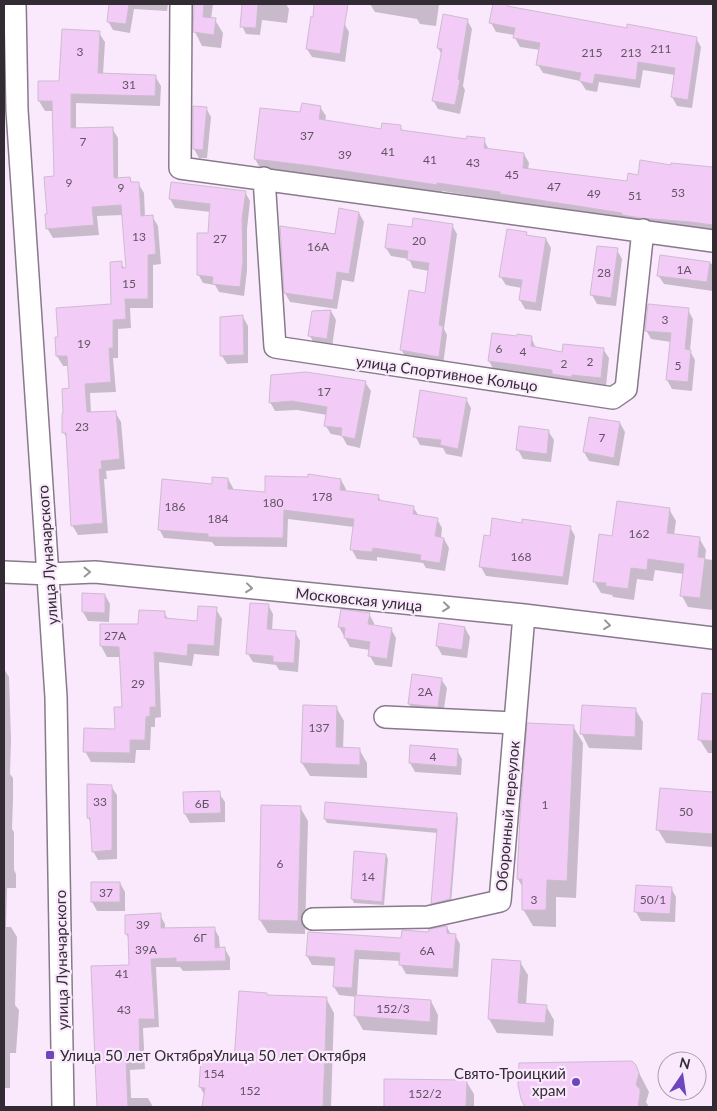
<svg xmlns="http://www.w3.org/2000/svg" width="717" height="1111" font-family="Lato,sans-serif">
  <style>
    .shadow { fill: #0003 }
    .building { fill: #f2ccf7; stroke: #cdbccf }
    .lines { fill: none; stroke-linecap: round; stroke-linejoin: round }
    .minor-casing { stroke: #88798b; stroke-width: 24 }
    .minor { stroke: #fff; stroke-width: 21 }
    .oneway { stroke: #989599 }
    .poi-dot { fill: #6d46be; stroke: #fae9fd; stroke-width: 2 }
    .labels { text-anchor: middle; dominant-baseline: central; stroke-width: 4.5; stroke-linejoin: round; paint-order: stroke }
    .number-label { font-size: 12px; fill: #625364 }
    .street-label { font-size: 15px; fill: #322b33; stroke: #fae9fd }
    .poi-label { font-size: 15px; fill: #322b33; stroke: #fae9fd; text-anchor: start }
  </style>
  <rect width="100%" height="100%" fill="#fae9fd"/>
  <!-- shadow -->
  <path class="shadow" d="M110 4H168L167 11 134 9 130 33 113 30 108 21Z
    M195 4H213L211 19 215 20 223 33 221 48 202 46 195 32Z
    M244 4H286L289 9 287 23 262 20 260 35 246 34 242 26Z
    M370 4H439L436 26 420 24 417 19 375 12Z
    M494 4 628 29 696 38 701 47 692 108 677 106 672 97 675 75 643 70 640 88 599 82 597 92 586 90 580 81 543 73 538 65 540 50 520 47 515 38V35L496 32 491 23Z
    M467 20 472 29 463 86 465 90 460 114 438 109 433 100 442 55 438 48Z
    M344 23 349 32 345 62 312 57 307 49Z
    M99 33 105 42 103 74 155 76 161 86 160 106 76 103V129L112 128 118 138V179H130L133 184 138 183 144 193 145 217 152 216 158 226 161 264 153 265V308H130L131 328 118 329V358H113L116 392 90 393 91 413 115 412 121 422 125 469 106 471 107 479H104L108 533 78 535 72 525 67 439 64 433 71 389 69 366H63L57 356 60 339 112 305 121 263 125 269H128L123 215 97 216 99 235 53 238 47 228 55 177 54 111H45L39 101 61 82Z
    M320 107 326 116 325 121 382 130 400 127 404 132 468 141 484 140 489 150 524 154 529 163 528 170 628 183 639 176 672 166 713 168V166V233L506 203 505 201 442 191 441 194 318 175 260 168 255 159 301 114Z
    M206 108 211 117 207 158H199L194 149Z
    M245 192 250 201 247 229V271L244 296 219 292 215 285 203 283 198 274 209 235 211 212 175 208 170 199Z
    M359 213 364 222 354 282 342 280 337 309 290 302 285 293Z
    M452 225 457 234 444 329 447 335 443 365 406 358 401 349 426 294 429 271 413 268 409 259 391 256 386 248Z
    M526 233 528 237 546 239 551 248 541 311 525 309 520 300 522 288 506 285 500 276Z
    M617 250 622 259 616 306 597 304 592 295Z
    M661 256 713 264V291L664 284 658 275Z
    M688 310 693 319 690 351 695 360 692 391 672 389 667 380 671 342 651 339 646 330Z
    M331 311 336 320 332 347 315 345 310 336Z
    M243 317 248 326V363L227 364 222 356Z
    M531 337 536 348 563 353 603 349 609 358 606 386 558 383 556 379 494 370 489 361Z
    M365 382 371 391 360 448 347 445 342 436 331 434 325 425 327 415 297 410 275 411 270 402Z
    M466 399 471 408 462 457 446 454 443 448 420 445 415 436Z
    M620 423 625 432 619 466 589 461 584 452Z
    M520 428 548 431 554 440 551 462 523 459 518 450Z
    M228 479 233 488V491L266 493 341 480 346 489 345 492 378 496 382 502 413 507 419 516 437 519 442 528 441 539H444L449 548 445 571 426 568 423 563 377 557V561L357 559 352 550 354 527 288 519 287 547 215 546 212 542 164 538 159 529 213 485Z
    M669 509 676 521 674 535 699 538 706 550 705 559 713 560V610L688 607 682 596 684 574 655 570 653 581 637 579 634 600 613 597 612 595 601 593 594 581 613 537Z
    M523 525 570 527 575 536 568 585 486 576 481 567 491 537Z
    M105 595 110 604 109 622 88 621 83 612Z
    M268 605 273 614 272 631 295 632 300 641 298 672 279 670 276 665 253 662 248 654Z
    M216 609 222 619 219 656 194 654 192 666 159 662 161 717 155 718V727H151L150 750H136L135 763 91 762 85 751 116 731 123 708 121 657H107L101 646 102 625H139L164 612 168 619 198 623Z
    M369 614 374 623V626L391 629 396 638 392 667 375 665 370 656V650L350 647 339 627Z
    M440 625 465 628 470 637 467 658 442 655 437 646Z
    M4 646V669L9 677 11 740 10 774 13 778V799L12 829 14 832V870L16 874V888H7L6 927H11L17 937 15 1005 19 1010 16 1053H10V1088H4Z
    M441 679 447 688 443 715 414 712 409 704Z
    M336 707 344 721 343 749H359L367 763V778L310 776 302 763Z
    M583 707 635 709 643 722 642 750 589 748 582 734Z
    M702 714 713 715V753H708L700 740Z
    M573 726 583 743 576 898 556 897V927L533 926 523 909V888L518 879Z
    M411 747 457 750 462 759 461 775 415 772 410 763Z
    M111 786 117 795V859L98 860 93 851 91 823 88 817Z
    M661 790 713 794V847L666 843 658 830Z
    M219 793 225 802V822L190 823 185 814Z
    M326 803 456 814 458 818 451 903 434 907 432 903 438 833 327 823 325 819Z
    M300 807 308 821 305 934 268 933 260 920Z
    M386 855 388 859 384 905 354 903 352 899Z
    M120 883 125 892V911H97L92 902Z
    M671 888 676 897 675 922 641 921 636 912Z
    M160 915 165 924V929L214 928 219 937 220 949H225L230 958V970L183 971 180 967H156L159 1027 143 1028 145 1069 130 1070 131 1098H148L153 1107H97V1099L130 966 129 939 126 934Z
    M447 927 451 935H455L460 944 458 977 406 974 401 965V961L359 959 357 996 431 1001 438 1015 437 1035 363 1030 355 1016 357 997 339 995 334 987 335 966 312 965 307 956 402 940 429 933Z
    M520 962 528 975 526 1005 546 1006 554 1020 553 1036 497 1033 489 1019Z
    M267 996 326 998 334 1013 331 1107H204L205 1096 200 1087 235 1061Z
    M635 1065 649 1092 646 1102 649 1107H526L519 1085Z
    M385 1080 466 1081 474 1094V1107H385Z"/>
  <!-- building -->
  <path class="building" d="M109 4H129L126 24 107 22Z
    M194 4H204L203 17 216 18 214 35 193 32Z
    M242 4H258L256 28 240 27Z
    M314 4H348L340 54 306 49 311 16 313 17Z
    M493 4H507V6L627 28V24L697 37 688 100 671 97 675 68 638 62 636 80 595 74 593 84 579 81 581 73 536 65 540 43 513 38 515 28 489 23Z
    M443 14 468 19 458 79 460 80 455 105 432 101 442 49 437 48Z
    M62 29 100 31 98 73 156 75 155 96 71 94V128L113 127 114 178 130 177 131 182H139L141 216 153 215 156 254 148 255V299H125L126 319 113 320V348H109L111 382 85 384 87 412 116 411 120 459 101 461 102 469H99L103 523 71 526 66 433H62V413H63L62 389 69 388 67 356H56L55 337H58L56 308 111 304 110 262 122 261V268H126L121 205 92 207 94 225 46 229 45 214H47L44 177 54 176 52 101H38V81H59Z
    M302 103 321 106 319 119 381 129 382 123 401 125V130L466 139 467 136 485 138 484 148 524 153 523 168 627 181 628 173 638 175 640 160 671 165V163L713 167V225L691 222 641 218 622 215V213L500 194V192L437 183V185L312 166 254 159 260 108 300 112Z
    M193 106 207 107 203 150 193 149Z
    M171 182 246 191 242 219 243 261 240 287 212 284 213 277 197 275V233H208L210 204 169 199Z
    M339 208 359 212 349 274 337 272 333 300 284 293 280 226 335 234Z
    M413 218 453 224 439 325 443 326 439 357 400 350 409 290 425 293 429 263 407 260 408 251 385 248 388 224 412 227Z
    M507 229 527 232 526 235 546 238 536 303 519 300 522 280 499 277Z
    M597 246 618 248 611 298 590 295Z
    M660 255 710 262 707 282 657 276Z
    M648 304 689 308 685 349 691 350 688 382 666 380 671 333 645 331Z
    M331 310 327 339 308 336 312 311Z
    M243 315 244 355 220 356V317Z
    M492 333 517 336V334L532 336 531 346 562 352 563 344 604 348 601 378 572 375 571 377 552 374V370L488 361Z
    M306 372 366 381 355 439 341 436 342 428 324 426 327 407 292 401 269 403 271 375Z
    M420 390 467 398 458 449 440 445 441 440 413 437Z
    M589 417 620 422 614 458 583 452Z
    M519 426 549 430 547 454 516 450Z
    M308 474 341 479 340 490 379 495 378 500 414 506 413 514 438 518 435 536 444 538 440 563 420 560 421 555 373 548 372 552 350 550 354 519 284 510 283 538 208 537V534L158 530 162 479 212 484V477L228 478V489L265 492V476L308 477Z
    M617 501 670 508 667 533 700 537 698 557 705 558 700 598 680 596 684 564 648 559 647 570 631 568 628 589 605 586 606 583 593 582 599 534 612 536Z
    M492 518 522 523V519L571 526 563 577 479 567 484 535 490 536Z
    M82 593 105 594V613L82 612Z
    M250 603 269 604 267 629 296 631 294 663 273 662V656L246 654Z
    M198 606 217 607 214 646 188 644 187 656 154 652 156 707H150V716L146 717 145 740H130V753L83 752 84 728 115 729 114 707H122L119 647 100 646V624H138L139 610 165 611V618L197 621Z
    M341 609 370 613 368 624 392 628 387 659 368 656 370 642 344 638 345 628 338 627Z
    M439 623 465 627 462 650 436 646Z
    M412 674 442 678 438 707 408 704Z
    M702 693 713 694V741L698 740Z
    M303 705 337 706 336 747 360 748V765L301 763Z
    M582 705 636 708 635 737 580 734Z
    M527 723 574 725 567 881 547 880 546 910H522V879H517L520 817Z
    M410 745 458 749 457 767 409 763Z
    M87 784 112 785V850L92 852 90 818H87Z
    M660 788 713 792V834L656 830Z
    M220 791 221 813 184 814 183 792Z
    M325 802 457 813 450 899 431 904 437 829 324 819Z
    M261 805 301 806 298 921 259 920Z
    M354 851 386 854 382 902 351 899Z
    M91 882H120V902H91Z
    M636 885 672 887 670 914 634 912Z
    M161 913V928L215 927V948L225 947 226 961 176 962V958L151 959 155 1019H139L140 1060 126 1061 128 1107H97L91 966 129 965 128 934H125V915Z
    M447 926V933L456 934 453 969 399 965 400 953 355 950 352 988 333 987 335 958 306 956 308 932 401 938 402 930 428 932 429 929Z
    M492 959 521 961 518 1003 547 1005 545 1023 488 1019Z
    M239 991 267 993V995L327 997 323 1107H202L205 1088 199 1087 201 1057 234 1060Z
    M355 995 431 1000 430 1022 354 1016Z
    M632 1061 636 1065 639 1073 636 1085 640 1089V1094L638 1107H525L521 1099 518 1085 519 1063Z
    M384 1079 467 1080 466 1107H384Z"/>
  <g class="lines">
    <!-- minor casing -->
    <g class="minor-casing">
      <path id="minor" d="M15 4 17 110 56 697 63 1107
        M181 4 180 168 713 241
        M264 178 275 347 613 398 626 389 643 230
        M4 572 49 574 95 572 524 615 713 638
        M385 717 515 723
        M313 919 428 917 500 901 524 615"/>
    </g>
    <!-- minor -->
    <use href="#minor" class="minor"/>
  </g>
  <!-- one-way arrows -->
  <defs><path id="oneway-chevron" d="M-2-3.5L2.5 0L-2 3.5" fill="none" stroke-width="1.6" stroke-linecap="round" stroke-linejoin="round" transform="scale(1.25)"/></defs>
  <g class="oneway">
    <use href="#oneway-chevron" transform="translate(87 572) rotate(-1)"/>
    <use href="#oneway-chevron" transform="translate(249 588) rotate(6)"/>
    <use href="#oneway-chevron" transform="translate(446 607) rotate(6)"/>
    <use href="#oneway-chevron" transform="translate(607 625) rotate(7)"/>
  </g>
  <!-- markers -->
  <g class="poi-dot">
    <rect x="45" y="1050" width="10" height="10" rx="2.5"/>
    <circle cx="576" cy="1082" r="5"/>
  </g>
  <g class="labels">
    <!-- number labels -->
    <g class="number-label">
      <text x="661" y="48">211</text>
      <text x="80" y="51">3</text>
      <text x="592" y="52">215</text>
      <text x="631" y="52">213</text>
      <text x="129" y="84">31</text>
      <text x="307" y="135">37</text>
      <text x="83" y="141">7</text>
      <text x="388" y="151">41</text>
      <text x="345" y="154">39</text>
      <text x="430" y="159">41</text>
      <text x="473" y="162">43</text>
      <text x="512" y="174">45</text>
      <text x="69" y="182">9</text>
      <text x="554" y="186">47</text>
      <text x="121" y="187">9</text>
      <text x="678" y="192">53</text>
      <text x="594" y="193">49</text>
      <text x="635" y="195">51</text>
      <text x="139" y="236">13</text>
      <text x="220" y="238">27</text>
      <text x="419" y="240">20</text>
      <text x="318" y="246">16А</text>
      <text x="684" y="269">1А</text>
      <text x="604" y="272">28</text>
      <text x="129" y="283">15</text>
      <text x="665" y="319">3</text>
      <text x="84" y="343">19</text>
      <text x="499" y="348">6</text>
      <text x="523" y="351">4</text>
      <text x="590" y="361">2</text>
      <text x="564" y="363">2</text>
      <text x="678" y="365">5</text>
      <text x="324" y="391">17</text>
      <text x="82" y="426">23</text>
      <text x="602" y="437">7</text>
      <text x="322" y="496">178</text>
      <text x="273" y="502">180</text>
      <text x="175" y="506">186</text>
      <text x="218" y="518">184</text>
      <text x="639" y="533">162</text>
      <text x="521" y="556">168</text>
      <text x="115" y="635">27А</text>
      <text x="138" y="683">29</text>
      <text x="425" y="691">2А</text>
      <text x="319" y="727">137</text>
      <text x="433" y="756">4</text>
      <text x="100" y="801">33</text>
      <text x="202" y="803">6Б</text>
      <text x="545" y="804">1</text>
      <text x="686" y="811">50</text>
      <text x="280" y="863">6</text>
      <text x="368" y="876">14</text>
      <text x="106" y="892">37</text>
      <text x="534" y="899">3</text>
      <text x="653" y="899">50/1</text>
      <text x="143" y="924">39</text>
      <text x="200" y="937">6Г</text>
      <text x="146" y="949">39А</text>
      <text x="427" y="950">6А</text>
      <text x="122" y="973">41</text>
      <text x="393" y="1008">152/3</text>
      <text x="124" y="1009">43</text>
      <text x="214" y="1073">154</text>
      <text x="250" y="1090">152</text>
      <text x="425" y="1093">152/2</text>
    </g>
    <!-- street labels -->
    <g class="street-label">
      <text transform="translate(447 373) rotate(8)">улица Спортивное Кольцо</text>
      <text transform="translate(47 555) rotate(-94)">улица Луначарского</text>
      <text transform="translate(359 599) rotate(6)">Московская улица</text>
      <text transform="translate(507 816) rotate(-85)">Оборонный переулок</text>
      <text transform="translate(61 960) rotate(-91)">улица Луначарского</text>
    </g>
    <!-- poi labels -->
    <g class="poi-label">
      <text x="60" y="1055">Улица 50 лет ОктябряУлица 50 лет Октября</text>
      <text x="566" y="1073" text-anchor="end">Свято-Троицкий<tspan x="566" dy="17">храм</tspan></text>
    </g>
  </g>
  <!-- border -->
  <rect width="717" height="1111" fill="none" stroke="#322b33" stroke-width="10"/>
  <!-- north arrow -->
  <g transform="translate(682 1076) rotate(13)"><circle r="24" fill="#fae9fd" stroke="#aa9dac"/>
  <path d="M0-4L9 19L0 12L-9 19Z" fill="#6d46be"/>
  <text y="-8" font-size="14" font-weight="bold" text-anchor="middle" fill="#322b33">N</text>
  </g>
</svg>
